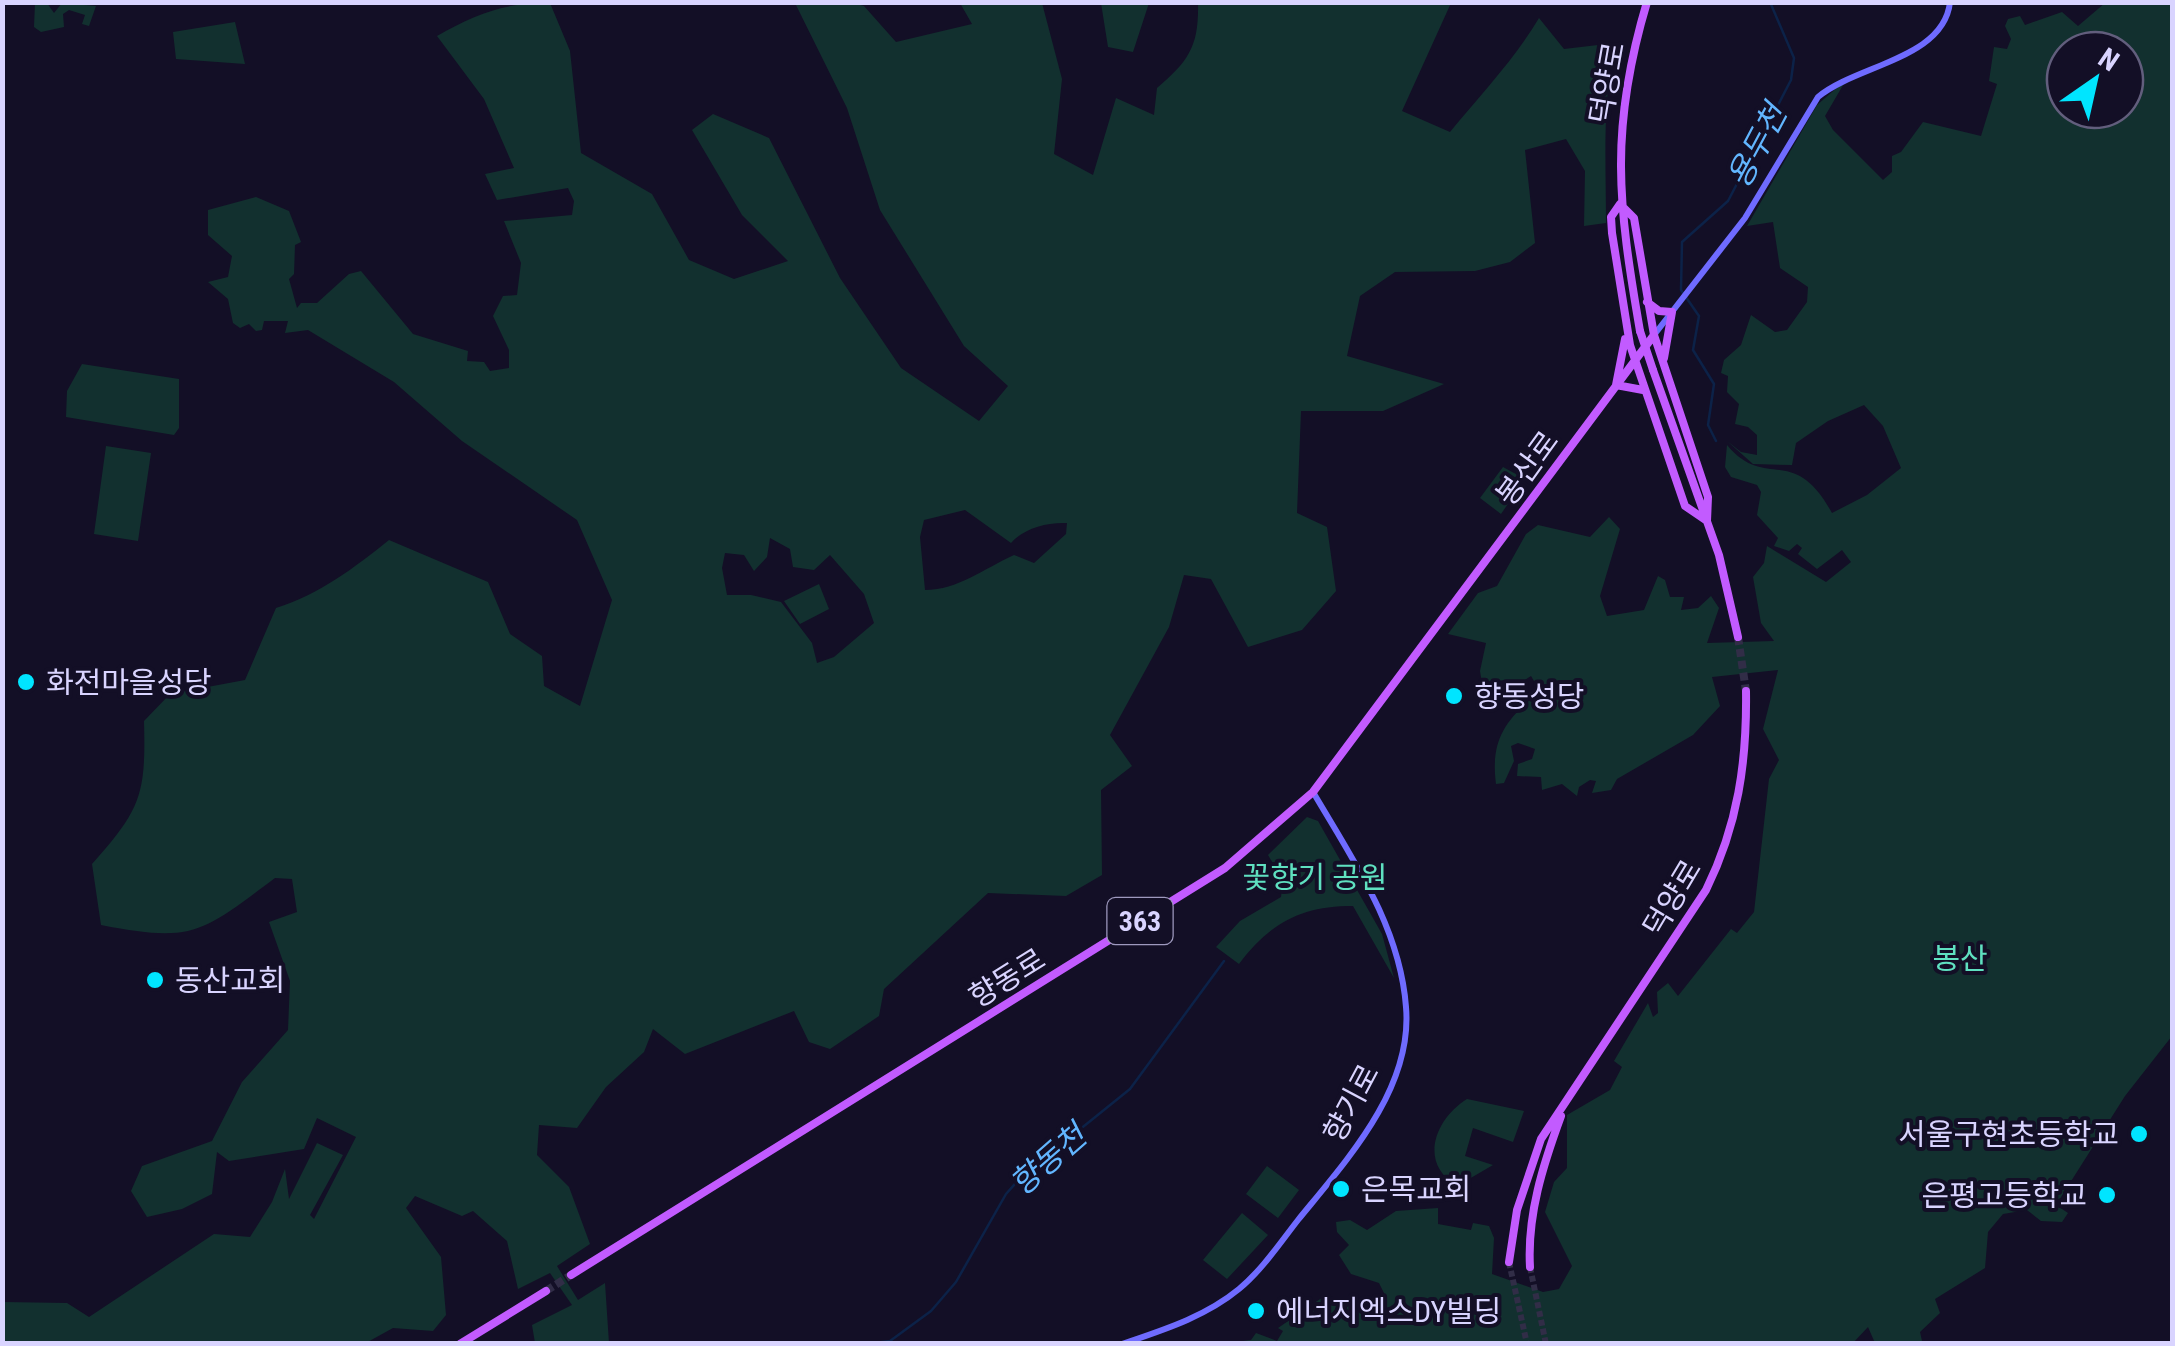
<svg xmlns="http://www.w3.org/2000/svg" width="2175" height="1346" font-family="'Roboto Condensed','Noto Sans KR',sans-serif">
  <style>
    .green { fill: #12302f; fill-rule: evenodd }
    .lines { fill: none; stroke-linecap: round; stroke-linejoin: round }
    .stream { stroke: #0c2248; stroke-width: 2.5 }
    .secondary-tunnel { stroke: #312d47; stroke-width: 6; stroke-dasharray: 6 3; stroke-linecap: butt }
    .primary-tunnel { stroke: #312d47; stroke-width: 8; stroke-dasharray: 8 4; stroke-linecap: butt }
    .secondary { stroke: #6f6bff; stroke-width: 6 }
    .primary { stroke: #c25bff; stroke-width: 8 }
    .primary-bridge { stroke: #c25bff; stroke-width: 8 }
    .poi-dot { fill: #00e5ff; stroke: #130f26; stroke-width: 4 }
    .labels { text-anchor: middle; dominant-baseline: central; stroke-width: 8; stroke-linejoin: round; paint-order: stroke }
    .shield { fill: #130f26; stroke: #9e99be; stroke-width: 2.5 }
    .shield-label { font-size: 28px; font-weight: bold; fill: #d9d4ff }
    .street-label { font-size: 30px; fill: #d9d4ff; stroke: #130f26 }
    .poi-label { font-size: 30px; fill: #d9d4ff; stroke: #130f26; text-anchor: start }
    .park-label { font-size: 30px; fill: #5fe0c0; stroke: #130f26 }
    .water-label { font-size: 32px; font-style: italic; fill: #62b6ff; stroke: #130f26 }
  </style>
  <rect width="100%" height="100%" fill="#130f26"/>
  <!-- green -->
  <path class="green" d="M850 2 864 6 896 42 972 24 960 3H1042L1062 79 1054 154 1093 175 1116 98 1154 115 1157 88C1189 61 1199 46 1198 3H1451L1402 111 1450 132C1481 94 1514 60 1539 18L1564 49 1615 43C1602 103 1606 161 1606 223L1584 226 1585 171 1566 139 1525 150 1535 243 1510 262 1475 271 1395 272 1360 296 1347 356 1444 384 1383 411H1301L1297 513 1327 527 1336 591 1302 630 1248 647 1211 579 1184 575 1169 627 1110 735 1132 766 1101 790 1102 875 1066 896 988 893 884 989 879 1016 830 1049 809 1042 794 1011 685 1054 653 1029 644 1052 606 1087 577 1128 539 1125 537 1155 569 1187 590 1244 557 1266 578 1300 605 1283 609 1343H535L532 1325 572 1305 550 1273 518 1289 507 1241 473 1211 462 1216 415 1196 406 1208 441 1257 446 1315 433 1331 393 1328 364 1344 3 1343V1302L67 1303 89 1317 214 1234 250 1237 272 1202 285 1169 289 1199 317 1143 343 1155 310 1215 314 1219 356 1137 317 1118 304 1149 229 1161 217 1152 212 1194 182 1209 147 1217 131 1191 142 1166 212 1141 242 1082 288 1030 290 981 269 922 297 912 292 879 275 878C201 933 194 943 101 925L92 864C141 809 146 795 144 721L170 694 245 680 276 608C320 594 354 568 389 540L488 582 510 634 542 656 544 686 580 706 612 600 577 520 462 441 394 382 308 330 285 333 288 321H264L262 330 256 331 249 324 240 328 233 323 228 299 208 282 228 277 232 256 208 235V210L256 197 289 211 301 242 295 245 294 274 289 279 297 308 301 303H317L349 274 361 271 413 334 468 351 467 361 484 362 490 371 509 368V350L493 316 503 296 517 295 521 263 504 221 572 215 574 201 568 188 497 200 485 174 514 168 484 99 437 36C475 14 506 2 550 3L570 51 581 153 652 194 689 260 734 279 788 261 742 215 692 130 713 114 769 138 840 278 901 368 979 421 1008 386 964 346 880 210 847 108 796 5ZM965 510 1011 543C1024 528 1047 522 1067 523L1066 534 1034 563 1014 555C983 569 958 590 925 590L920 537 924 520ZM770 538 790 549 793 567 814 570 830 555 864 594 874 623 834 657 817 663 812 643 781 602 751 595H727L722 568 725 553 744 555 754 571 767 557Z
    M35 3H47L54 13 62 3 96 6 89 26 82 24 85 15 69 10 63 14 64 27 41 32 34 27Z
    M1101 3H1149L1133 52 1108 47Z
    M2105 3H2172V1036L2125 1096 2056 1205 2068 1213 2062 1222 2041 1221 2027 1210 2003 1214 1988 1232 1985 1268 1935 1299 1940 1313 1920 1332 1922 1341 1875 1343 1868 1327 1852 1344H1219L1251 1340 1256 1333 1277 1341 1283 1331 1278 1328 1326 1295 1343 1312 1351 1303 1364 1308 1379 1301 1384 1293 1379 1283 1351 1274 1339 1255 1349 1245 1337 1232 1336 1222 1350 1220 1367 1230 1396 1211 1438 1208V1224L1471 1230 1473 1223 1489 1226 1494 1238 1492 1274 1543 1292 1559 1289 1572 1266 1545 1212 1554 1182 1567 1168V1115L1610 1090 1622 1067 1614 1061 1648 1003 1653 1017 1658 1013 1657 992 1668 983 1678 996 1731 929 1737 933 1754 912 1769 779 1779 760 1763 729 1778 670 1712 677 1720 706 1693 735 1617 779 1611 790 1592 793 1596 781 1590 780 1579 787 1577 796 1562 784 1542 790 1541 777 1517 776 1518 764 1532 759 1535 749 1518 743 1511 746 1514 761 1504 783 1496 784C1490 738 1507 719 1540 691L1531 676 1504 693 1505 680 1482 683 1480 671 1486 643 1448 634 1478 593 1497 586 1526 534 1538 525 1590 537 1609 517 1620 529 1600 596 1607 616 1644 610 1658 576 1665 580 1670 597H1684L1681 610 1698 608 1711 596 1719 608 1707 643 1774 641 1761 623 1753 577 1764 563 1767 546 1826 582 1851 562 1842 550 1817 569 1798 554 1802 548 1797 544 1789 551 1774 546 1778 538 1757 515 1761 492 1757 485 1731 477 1725 467 1727 445C1766 492 1793 442 1832 513L1867 495 1901 468 1883 426 1864 405 1828 421 1796 443 1792 465 1753 464 1727 441 1741 452 1757 455V435L1748 427 1735 424 1739 404 1727 392 1728 376 1721 373 1724 360 1741 345 1751 315 1775 332 1787 330 1807 302 1808 287 1780 268 1773 222 1747 226 1817 105 1846 80 1825 116 1833 130 1883 180 1892 172V156L1901 152 1923 122 1981 136 1997 84 1989 81 1994 47 2007 49 2011 39 2005 26 2008 19 2020 16 2025 25 2062 12 2078 26ZM2065 50H2125V110H2065Z
    M235 22 245 64 176 59 173 32Z
    M82 364 179 379V428L174 435 66 417 67 391Z
    M106 446 151 453 138 541 94 534Z
    M1503 467 1525 479 1501 514 1480 498Z
    M819 584 829 609 800 624 784 601Z
    M1307 817 1318 821 1382 934 1394 978 1353 906C1301 906 1270 923 1239 964L1216 947 1240 921 1281 897 1283 880 1268 855Z
    M1467 1099 1524 1111 1513 1142 1473 1128 1465 1156 1493 1165 1457 1186C1418 1163 1435 1119 1467 1099Z
    M1267 1166 1299 1190 1278 1218 1246 1194Z
    M1242 1213 1268 1235 1227 1279 1203 1260Z"/>
  <g class="lines">
    <!-- stream -->
    <path class="stream" d="M1716 441 1708 425 1714 384 1693 350 1699 316 1681 290 1682 242 1728 201 1791 80 1794 58 1770 2
      M867 1344 890 1341 931 1311 956 1282 1006 1194 1022 1176 1130 1089 1224 961"/>
    <!-- secondary-tunnel -->
    <path class="secondary-tunnel" d="M1509 1262 1527 1344
      M1530 1267 1546 1344"/>
    <!-- primary-tunnel -->
    <path class="primary-tunnel" d="M1738 637 1746 691
      M546 1291 571 1275"/>
    <!-- secondary -->
    <path class="secondary" d="M1654 335 1745 218 1818 97C1856 65 1944 59 1950 2
      M1122 1344C1163 1330 1205 1317 1239 1289 1262 1270 1280 1243 1298 1220 1346 1161 1413 1089 1406 1007 1400 927 1353 860 1313 792"/>
    <!-- primary -->
    <path class="primary" d="M1620 204 1634 218 1654 335 1708 497 1707 521 1685 506 1630 345 1612 233 1611 217Z
      M1647 302 1659 311 1672 312 1664 358
      M1640 331C1618 204 1609 129 1647 2
      M1625 339 1616 385 1643 390
      M1653 370 1719 555 1738 637
      M1509 1262 1517 1210 1541 1139 1706 890C1738 825 1747 762 1746 691
      M1530 1267C1527 1215 1543 1165 1561 1116
      M571 1275 1225 868 1313 792 1654 335
      M460 1344 546 1291"/>
    <!-- primary-bridge -->
    <path class="primary-bridge" d="M1640 331 1653 370"/>
  </g>
  <!-- markers -->
  <g class="poi-dot">
    <circle cx="26" cy="682" r="10"/>
    <circle cx="1454" cy="696" r="10"/>
    <circle cx="155" cy="980" r="10"/>
    <circle cx="2139" cy="1134" r="10"/>
    <circle cx="1341" cy="1189" r="10"/>
    <circle cx="2107" cy="1195" r="10"/>
    <circle cx="1256" cy="1311" r="10"/>
  </g>
  <g class="labels">
    <!-- shield labels -->
    <rect class="shield" x="1107.5" y="898" width="65" height="46" rx="8"/>
    <g class="shield-label">
      <text x="1140" y="921">363</text>
    </g>
    <!-- street labels -->
    <g class="street-label">
      <text transform="translate(1607 83) rotate(-80)">덕양로</text>
      <text transform="translate(1527 468) rotate(-54)">봉산로</text>
      <text transform="translate(1672 898) rotate(-59)">덕양로</text>
      <text transform="translate(1007 978) rotate(-32)">향동로</text>
      <text transform="translate(1351 1103) rotate(-62)">향기로</text>
    </g>
    <!-- poi labels -->
    <g class="poi-label">
      <text x="46" y="682">화전마을성당</text>
      <text x="1474" y="696">향동성당</text>
      <text x="175" y="980">동산교회</text>
      <text x="2119" y="1134" text-anchor="end">서울구현초등학교</text>
      <text x="1361" y="1189">은목교회</text>
      <text x="2087" y="1195" text-anchor="end">은평고등학교</text>
      <text x="1276" y="1311">에너지엑스DY빌딩</text>
    </g>
    <!-- park labels -->
    <g class="park-label">
      <text x="1315" y="877">꽃향기 공원</text>
      <text x="1960" y="958">봉산</text>
    </g>
    <!-- water labels -->
    <g class="water-label">
      <text transform="translate(1757 146) rotate(-62)">용두천</text>
      <text transform="translate(1048 1160) rotate(-41)">향동천</text>
    </g>
  </g>
  <!-- border -->
  <rect width="2175" height="1346" fill="none" stroke="#d9d4ff" stroke-width="10"/>
  <!-- north arrow -->
  <g transform="translate(2095 80) rotate(34)"><circle r="48" fill="#130f26" stroke="#625e7d" stroke-width="2.5"/>
  <path d="M0-8L18 38L0 25L-18 38Z" fill="#00e5ff"/>
  <text y="-15" font-size="28" font-weight="bold" text-anchor="middle" fill="#d9d4ff">N</text>
  </g>
</svg>
